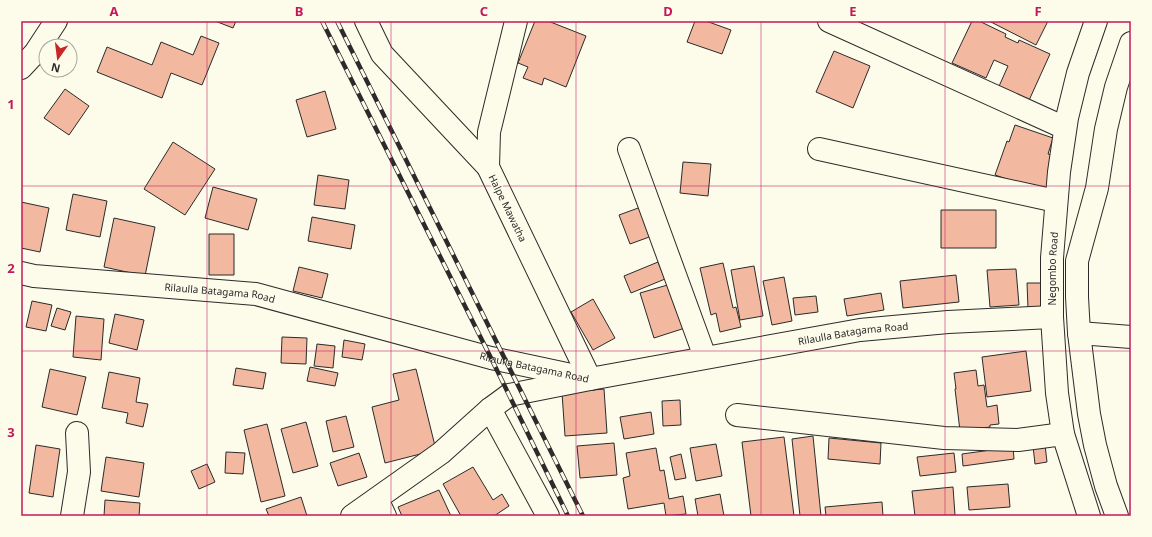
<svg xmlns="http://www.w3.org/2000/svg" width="1152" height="537" font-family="'Noto Sans',sans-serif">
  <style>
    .building { fill: #f2b8a0; stroke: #2b2b2b }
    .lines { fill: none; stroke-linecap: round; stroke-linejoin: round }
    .minor-casing { stroke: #2b2b2b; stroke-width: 24 }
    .highway-casing { stroke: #2b2b2b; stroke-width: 24 }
    .minor { stroke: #fdfbea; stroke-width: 22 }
    .highway { stroke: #fdfbea; stroke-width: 22 }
    .rail-casing { stroke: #2b2b2b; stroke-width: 4.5 }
    .rail { stroke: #fdfbea; stroke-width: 3; stroke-dasharray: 9; stroke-linecap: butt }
    .grid { fill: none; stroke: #c2185b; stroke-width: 1; stroke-opacity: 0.55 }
    .labels { text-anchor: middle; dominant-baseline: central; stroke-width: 3; stroke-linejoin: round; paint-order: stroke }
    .street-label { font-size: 10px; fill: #2b2b2b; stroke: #fdfbea }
    .neatline { fill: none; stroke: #c2185b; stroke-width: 1.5 }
    .grid-label { font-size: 13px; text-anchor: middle; font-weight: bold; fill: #c2185b }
  </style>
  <rect width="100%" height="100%" fill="#fdfbea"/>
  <!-- building -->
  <path class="building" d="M215 21H236L233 28Z
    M535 21H548L586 36 566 87 544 78 542 85 523 78 528 67 518 63Z
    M695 21H706L731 30 722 54 687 42Z
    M972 21H979L1006 34 1005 37 1018 43 1019 40 1050 54 1026 107 996 93 1008 66 994 60 986 78 952 63Z
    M989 21H1048L1036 45Z
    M201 36 219 43 202 85 171 73 162 98 97 72 107 47 152 65 161 42 193 55Z
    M834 51 870 66 853 108 816 92Z
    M65 89 89 106 69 135 44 118Z
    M325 91 336 129 307 137 296 100Z
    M1015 125 1053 138 1048 154 1060 157 1048 193 995 175 1007 141 1009 142Z
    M173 142 215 169 185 215 144 189Z
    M683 162 711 164 708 196 680 193Z
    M318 175 349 180 345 209 314 205Z
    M213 187 257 199 248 230 205 218Z
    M73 194 107 201 100 237 66 230Z
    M21 202 49 208 40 252 21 248Z
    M641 207 652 236 630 244 619 215Z
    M941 210H996V248H941Z
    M312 217 355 225 351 249 308 241Z
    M114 218 155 227 145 276 104 267Z
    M209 234H234V275H209Z
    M658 262 665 279 631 293 624 276Z
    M723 263 733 308 736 307 741 327 720 332 716 313 711 315 700 268Z
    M754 266 763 316 740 320 731 270Z
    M299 267 328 274 322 298 293 291Z
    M1016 269 1019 305 990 307 987 270Z
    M956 275 959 302 903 308 900 281Z
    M784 277 792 321 772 325 763 281Z
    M1027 283H1043L1044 307 1028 308Z
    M671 284 685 328 654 338 640 293Z
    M881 293 884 310 847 316 844 299Z
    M816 296 818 312 795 315 793 298Z
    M593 299 615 338 593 350 571 312Z
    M32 301 52 305 46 331 26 327Z
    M57 308 71 312 65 330 51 326Z
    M115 314 144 320 137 350 109 343Z
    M76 316 104 319 101 360 73 357Z
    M282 337 307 338 306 364 281 363Z
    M344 340 365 344 362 360 342 357Z
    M317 344 335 346 333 368 314 366Z
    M1026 351 1031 391 987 397 982 357Z
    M310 367 338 373 335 386 307 381Z
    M236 368 266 373 263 389 233 385Z
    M50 369 86 377 77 415 42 407Z
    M416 369 436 450 385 463 372 407 399 400 393 374Z
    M976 370 978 386 984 385 987 407 997 405 999 424 990 425V427L960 431 955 389H956L954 373Z
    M109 372 140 378 136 402 148 404 143 427 126 423 128 413 102 408Z
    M604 389 607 433 565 436 562 393Z
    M680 400 681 425 663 426 662 401Z
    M651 412 654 434 624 439 620 417Z
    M346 416 354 447 333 452 326 421Z
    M306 422 318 466 293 473 281 429Z
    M267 424 285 496 261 502 244 430Z
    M813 436 821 516H800L792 439Z
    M784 437 794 516H751L742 442Z
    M829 438 881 443 880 464 828 459Z
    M614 443 617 475 580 478 577 446Z
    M716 444 722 476 696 481 690 448Z
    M36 445 60 449 53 497 29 493Z
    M1045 445 1047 462 1035 464 1033 446Z
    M1013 447 1014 459 963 466 962 454Z
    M656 448 660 471 664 470 669 499 683 496 686 514 666 516 664 503 628 509 623 478 630 476 626 453Z
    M226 452 245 453 243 474 225 473Z
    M359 453 367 477 338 486 330 463Z
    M954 453 956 472 920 476 917 457Z
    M681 454 686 478 675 480 670 457Z
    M106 457 144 463 139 497 101 491Z
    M207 464 215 482 199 489 191 471Z
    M473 467 493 500 502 494 509 506 494 516H461L443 484Z
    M1008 484 1010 507 969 510 967 487Z
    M953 487 955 515 941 516H915L912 491Z
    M439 490 451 516H402L398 507Z
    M720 494 724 516H698L695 499Z
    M301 497 307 516H269L266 509Z
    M105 500 140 503 139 516H104Z
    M882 502 883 516H826L825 507Z"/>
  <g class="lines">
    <!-- minor casing -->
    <g class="minor-casing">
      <g id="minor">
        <path d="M829 21 1065 128"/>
        <path d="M21 68 35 53 56 21"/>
        <path d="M629 149 705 357"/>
        <path d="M819 149 1056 201"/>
        <path d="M488 167 489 132 516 21"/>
        <path id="s1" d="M21 273 34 276 256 294 491 358 590 379 860 330 948 322 1052 317"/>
        <path d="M1079 333 1131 337"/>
        <path d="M490 409 548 516"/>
        <path d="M737 415 944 438 1018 440 1063 434"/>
        <path d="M377 499 385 516"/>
        <path d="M72 516 79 472 77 433"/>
        <path d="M352 516 441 453 490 409 509 395 590 379 488 167 382 54 366 21"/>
      </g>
    </g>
    <!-- highway casing -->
    <g class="highway-casing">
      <g id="highway">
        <path id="s2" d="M1089 516 1063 434 1057 393 1052 317V258L1059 172 1067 118 1078 73 1096 21"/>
        <path d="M1117 516 1106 486 1095 445 1089 414 1079 333 1077 297V261L1097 188 1106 129 1116 87 1131 43"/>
      </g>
    </g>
    <!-- minor -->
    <use href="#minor" class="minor"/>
    <!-- highway -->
    <use href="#highway" class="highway"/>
    <!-- rail casing -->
    <g class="rail-casing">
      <path id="rail" d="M322 21 491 358 568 516
        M337 21 583 516"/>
    </g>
    <!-- rail -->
    <use href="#rail" class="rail"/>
  </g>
  <!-- grid -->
  <path class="grid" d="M207 21V516M391 21V516M576 21V516M761 21V516M945 21V516M21 186H1131M21 351H1131"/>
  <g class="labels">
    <!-- street labels -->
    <g class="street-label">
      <text transform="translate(508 208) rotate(64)">Halpe Mawatha</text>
      <text stroke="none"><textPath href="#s2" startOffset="252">Negombo Road</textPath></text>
      <text stroke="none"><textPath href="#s1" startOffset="200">Rilaulla Batagama Road</textPath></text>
      <text stroke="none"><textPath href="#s1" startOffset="848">Rilaulla Batagama Road</textPath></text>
      <text stroke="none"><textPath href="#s1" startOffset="524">Rilaulla Batagama Road</textPath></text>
    </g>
  </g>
  <!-- border -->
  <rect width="1152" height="537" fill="none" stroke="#fdfbea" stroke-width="44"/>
  <!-- north arrow -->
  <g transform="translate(58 58) rotate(194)"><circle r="19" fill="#fdfbea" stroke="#a9a89e"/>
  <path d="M0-3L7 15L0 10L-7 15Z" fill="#c62828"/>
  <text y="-6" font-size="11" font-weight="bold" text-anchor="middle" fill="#2b2b2b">N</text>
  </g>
  <rect x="22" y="22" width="1108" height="493" class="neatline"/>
  <g class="grid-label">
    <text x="114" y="16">A</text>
    <text x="299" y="16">B</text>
    <text x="484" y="16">C</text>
    <text x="668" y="16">D</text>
    <text x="853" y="16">E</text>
    <text x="1038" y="16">F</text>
    <text x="11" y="109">1</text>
    <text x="11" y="273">2</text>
    <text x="11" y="437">3</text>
  </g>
</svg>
